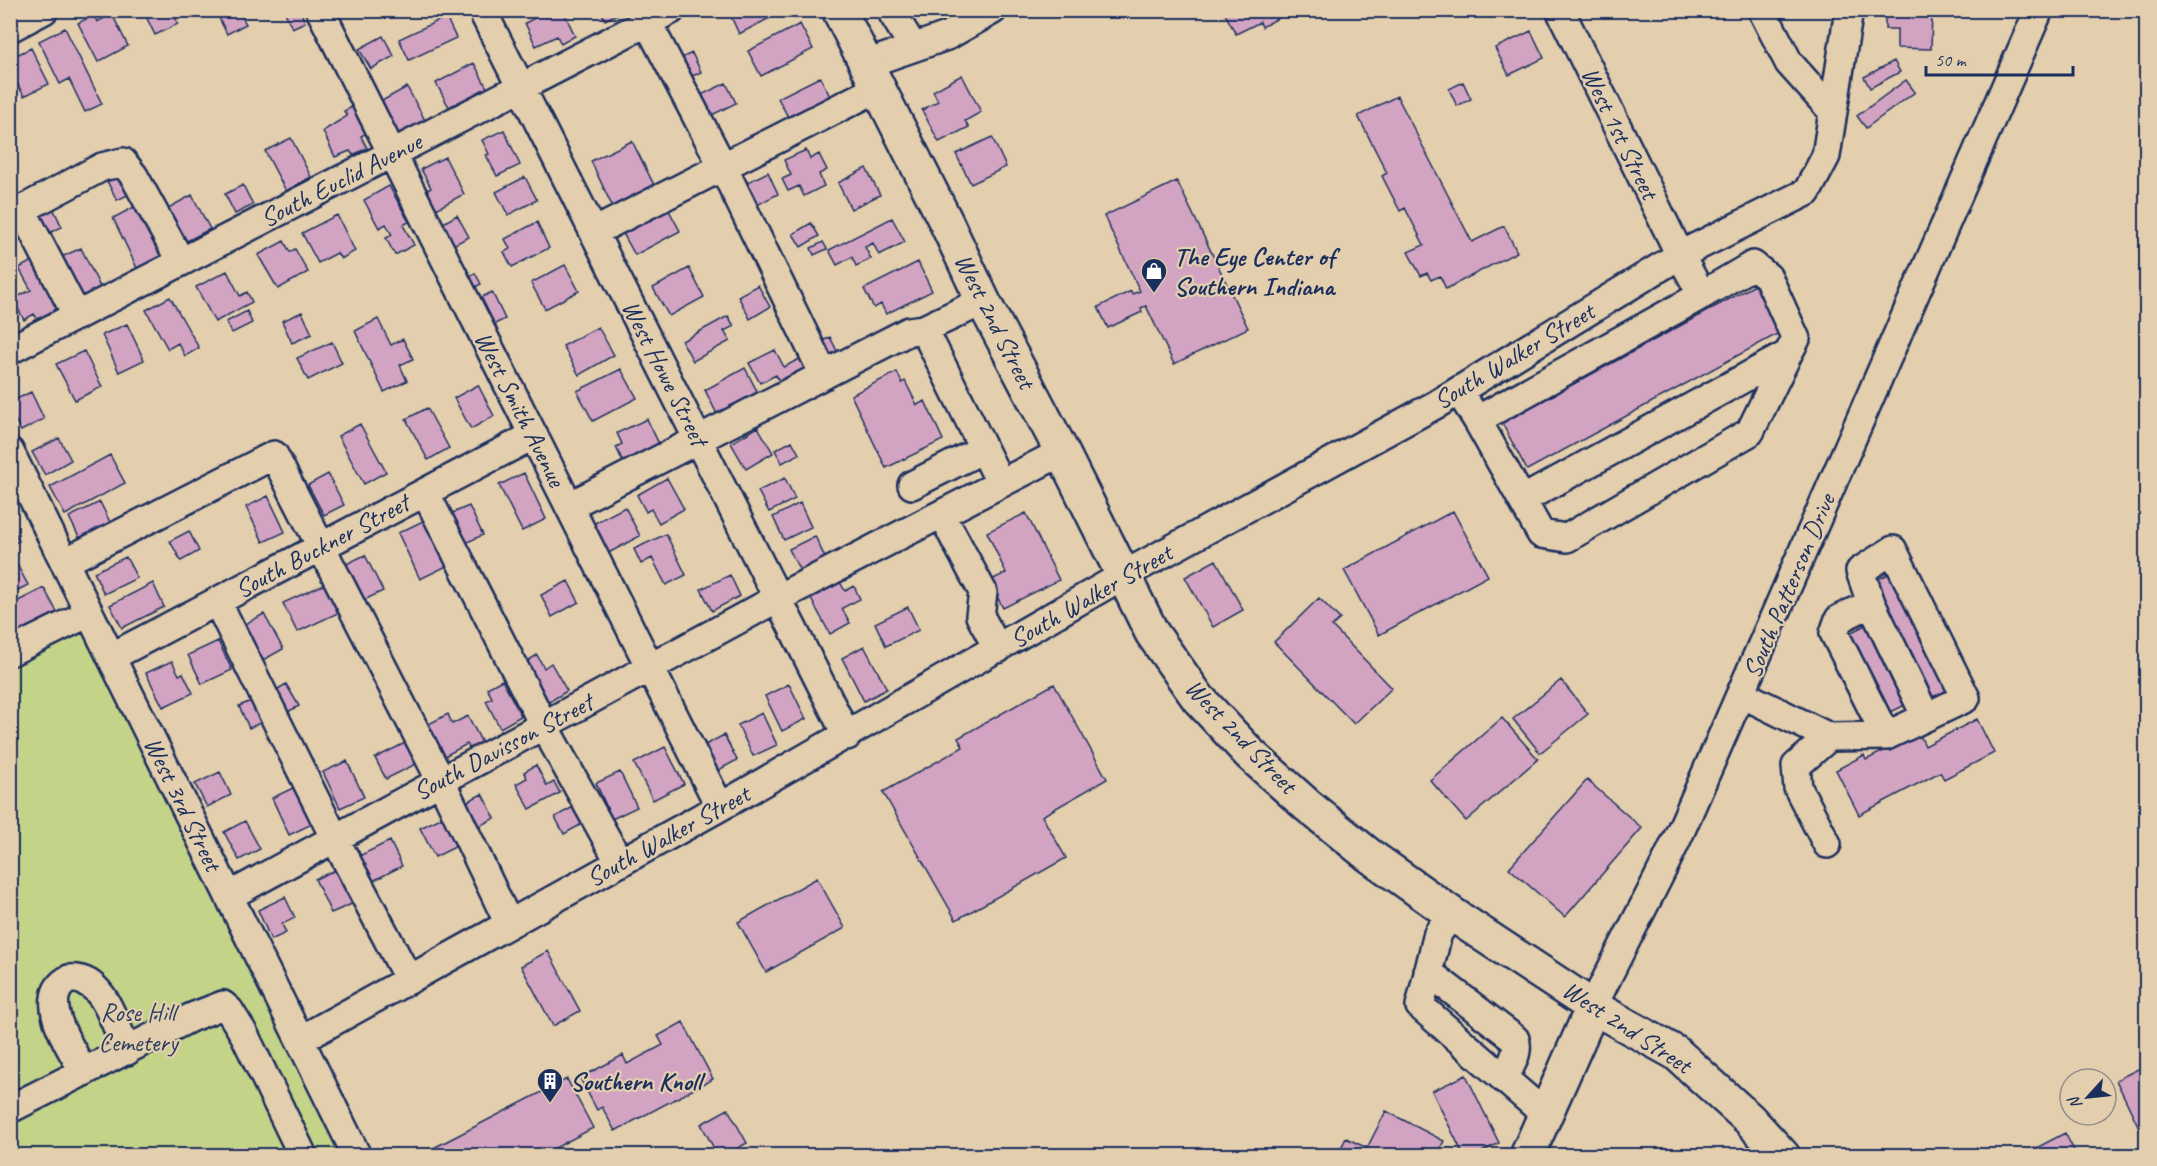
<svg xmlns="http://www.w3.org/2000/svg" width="2157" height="1166" font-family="Caveat,sans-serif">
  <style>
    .green { fill: #c3d388; stroke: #6f8173; stroke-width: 1.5 }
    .building { fill: #d3a3c2; stroke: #1b2f5e; stroke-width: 1.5 }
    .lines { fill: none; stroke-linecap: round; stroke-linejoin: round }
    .minor-casing { stroke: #1b2f5e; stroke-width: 32 }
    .major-casing { stroke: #1b2f5e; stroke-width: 38 }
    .minor { stroke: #e3cead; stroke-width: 27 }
    .major { stroke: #e3cead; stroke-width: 33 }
    .labels { text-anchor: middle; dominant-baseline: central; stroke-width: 4.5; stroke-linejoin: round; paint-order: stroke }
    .street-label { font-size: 26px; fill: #1b2f5e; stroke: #e3cead }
    .poi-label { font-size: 26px; font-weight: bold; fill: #1b2f5e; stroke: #e3cead; text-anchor: start }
    .park-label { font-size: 26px; fill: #2c3f62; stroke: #e3cead }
  </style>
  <rect width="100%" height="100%" fill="#e3cead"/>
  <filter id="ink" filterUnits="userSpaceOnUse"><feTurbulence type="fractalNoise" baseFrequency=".0167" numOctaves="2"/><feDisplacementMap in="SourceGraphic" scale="12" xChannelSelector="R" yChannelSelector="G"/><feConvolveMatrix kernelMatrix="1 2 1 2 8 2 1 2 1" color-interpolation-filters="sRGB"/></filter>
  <g filter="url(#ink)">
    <!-- green -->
    <path class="green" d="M79 622 343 1155 11 1156V656Z"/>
    <!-- building -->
    <path class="building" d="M143 10H172L178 24 155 35Z
      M196 10H212L199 17Z
      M228 10H238L246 24 227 34 218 16Z
      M284 10H300L305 22 292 28Z
      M549 10H563L575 36 561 44 557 36 536 46 525 23Z
      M600 10H625L605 20Z
      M728 10H785L739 34Z
      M1223 10H1288L1281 14 1282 16 1262 27 1260 22 1236 34Z
      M1885 10H1932L1931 49 1897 48V29H1885Z
      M112 14 128 46 98 62 78 23 94 15 97 22Z
      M446 17 456 38 409 60 399 39Z
      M800 24 813 49 761 76 748 51Z
      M65 28 102 104 85 112 69 79 60 84 39 41Z
      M1531 31 1544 58 1509 75 1495 48Z
      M383 36 394 56 371 69 359 49Z
      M31 48 49 84 24 96 10 70V58Z
      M692 53 701 72 684 80 675 61Z
      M1894 61 1900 72 1870 88 1864 77Z
      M474 63 487 88 449 107 436 83Z
      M962 75 981 112 965 121 969 127 939 142 922 110 938 101 933 91Z
      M820 77 833 102 801 119 798 112 788 117 778 98Z
      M1906 80 1915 92 1866 128 1857 116Z
      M1463 82 1471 99 1457 106 1449 89Z
      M726 83 736 103 710 116 701 95Z
      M407 87 427 124 400 138 394 127 383 132 369 108Z
      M1397 96 1472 242 1504 226 1517 252 1446 289 1440 276 1431 280 1427 273 1421 276 1408 252 1424 245 1405 208 1400 211 1382 176 1387 173 1358 116Z
      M356 105 369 132 361 136 367 148 353 155 350 151 335 157 323 131 347 116 344 111Z
      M504 130 520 165 497 176 486 155 489 154 482 140Z
      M992 137 1006 167 971 184 956 154Z
      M291 138 311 177 286 191 265 151Z
      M632 141 656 189 614 210 591 161Z
      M806 150 810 159 819 154 827 170 819 174 824 186 804 196 799 186 788 191 782 179 791 175 784 160Z
      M445 157 464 194 427 214 417 195 431 188 421 169Z
      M866 168 880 195 851 209 838 183Z
      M768 172 778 194 757 205 746 183Z
      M122 173 132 193 117 200 107 181Z
      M525 177 537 200 508 215 496 192Z
      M1177 181 1248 328 1174 364 1146 306 1141 308 1142 312 1108 328 1098 307 1131 291 1132 294 1140 291 1104 216Z
      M243 185 253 205 235 214 225 194Z
      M389 186 409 222 403 225 414 245 395 255 386 238 392 235 386 224 379 228 364 200Z
      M192 195 210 229 185 242 168 208Z
      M664 201 680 231 635 255 619 226Z
      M138 205 164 257 138 270 113 218Z
      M53 208 62 227 47 234 38 215Z
      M337 215 355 251 341 259 337 253 318 263 302 233Z
      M457 215 469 237 449 247 438 226Z
      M892 218 905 242 879 255 873 243 865 247 871 259 856 266 852 257 837 265 829 250Z
      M537 222 549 248 512 267 504 252 510 249 505 239Z
      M811 223 819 236 801 247 793 234Z
      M284 241 290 252 295 249 308 272 278 289 258 255Z
      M823 242 827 249 814 255 811 248Z
      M81 248 101 289 77 301 57 259Z
      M36 259 62 307 38 320 34 314 24 320 13 299 31 290 19 268Z
      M918 262 932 291 886 314 881 304 874 308 864 289Z
      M565 265 579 291 545 309 531 283Z
      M689 268 704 297 669 316 653 288Z
      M227 271 240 296 247 292 252 302 215 322 196 287Z
      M475 273 481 284 468 291 462 280Z
      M758 285 770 307 750 319 738 296Z
      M1755 285 1781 332 1527 470 1502 423Z
      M492 292 505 319 483 330 470 303Z
      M170 297 199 348 185 356 178 343 168 349 146 310Z
      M247 311 252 323 232 333 226 322Z
      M302 312 312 334 292 343 282 321Z
      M728 316 734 326 724 331 730 341 693 361 682 341Z
      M378 319 391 345 403 339 413 359 400 365 407 381 384 392 355 331Z
      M127 324 144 360 119 372 102 335Z
      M598 327 614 355 579 375 563 346Z
      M830 337 840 357 828 363 817 344Z
      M332 342 342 363 308 380 297 358Z
      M775 350 784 367 805 356 813 370 782 387 776 375 760 383 749 363Z
      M84 351 102 387 75 400 56 364Z
      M745 368 760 397 744 406 742 401 717 414 705 390Z
      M621 369 637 398 593 421 577 391Z
      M897 372 902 383 905 381 917 405 925 401 943 440 886 468 851 395Z
      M478 385 494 416 471 429 454 398Z
      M31 392 44 419 21 431 10 410V402Z
      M427 408 449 448 428 460 406 419Z
      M647 419 659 444 623 462 616 447 622 444 617 433Z
      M360 424 386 472 364 484 338 436Z
      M758 427 773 453 746 469 731 443Z
      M59 438 71 460 45 475 32 452Z
      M792 441 799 454 782 463 775 450Z
      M110 455 125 483 65 515 50 487Z
      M524 473 546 519 522 531 499 485Z
      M328 474 344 505 324 515 308 485Z
      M667 478 684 509 659 523 651 509 646 512 637 495Z
      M785 478 795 499 769 512 758 491Z
      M268 496 285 532 263 542 246 507Z
      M100 502 116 534 85 549 69 517Z
      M800 503 811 527 784 540 773 517Z
      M469 506 483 535 461 545 448 515Z
      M625 507 640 536 603 556 587 527Z
      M1453 511 1488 576 1379 635 1344 570Z
      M1026 513 1059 580 1003 608 989 581 1006 573 987 532Z
      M425 520 447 566 420 579 398 533Z
      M10 523 19 541 10 545Z
      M189 531 199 551 181 561 170 541Z
      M666 534 686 575 666 585 652 558 641 564 634 549Z
      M815 536 826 560 801 573 789 549Z
      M365 555 383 591 360 602 342 566Z
      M126 557 137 578 104 594 94 572Z
      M1216 560 1243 610 1213 627 1185 577Z
      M15 561 28 585 10 594V563Z
      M1896 570 1954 690 1929 702 1871 583Z
      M730 575 740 596 712 611 701 589Z
      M568 581 579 602 552 617 541 595Z
      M840 582 845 591 854 586 860 599 842 608 850 623 830 634 810 597Z
      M153 583 164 607 122 628 110 605Z
      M327 583 340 612 297 632 283 603Z
      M44 588 57 612 10 637V605Z
      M1319 598 1340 619 1332 626 1392 688 1354 724 1274 642Z
      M908 607 919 630 886 646 875 623Z
      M264 614 283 649 258 663 239 627Z
      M1871 622 1911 702 1885 715 1846 635Z
      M218 641 232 670 202 684 188 655Z
      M864 646 887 689 864 701 842 658Z
      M537 655 544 668 551 663 567 691 544 705 521 665Z
      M172 661 179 675 183 673 193 693 163 707 146 673Z
      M502 680 521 716 500 728 486 701 492 698 487 688Z
      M1561 680 1588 714 1540 753 1513 719Z
      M286 684 299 706 282 715 270 694Z
      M789 684 806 719 782 731 765 696Z
      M1054 684 1107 779 1042 816 1066 858 956 920 883 792 963 747 958 738Z
      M259 698 269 719 249 728 239 706Z
      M762 713 777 745 753 756 738 725Z
      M448 714 452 724 468 716 483 745 471 751 467 744 441 758 425 726Z
      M1502 718 1538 759 1466 821 1430 780Z
      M1977 719 1994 753 1944 779 1940 772 1859 815 1836 770 1864 755 1866 760 1919 733 1925 746Z
      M724 735 737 760 717 771 703 746Z
      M405 743 416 764 386 779 375 758Z
      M665 747 684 784 653 800 634 763Z
      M347 761 364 797 340 808 323 772Z
      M536 765 547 786 554 782 560 793 530 809 516 784 527 778 524 772Z
      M220 772 231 795 207 807 195 784Z
      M620 772 637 807 612 819 596 783Z
      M1587 780 1642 828 1565 917 1509 868Z
      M297 786 314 823 289 835 272 798Z
      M482 794 495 818 473 829 460 805Z
      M573 807 582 824 564 834 555 817Z
      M445 816 459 845 435 857 420 828Z
      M245 821 260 849 239 860 224 832Z
      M390 841 402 866 369 883 357 857Z
      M338 869 354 903 331 913 315 879Z
      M817 878 845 928 766 972 738 922Z
      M285 897 295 918 282 924 286 933 271 940 258 910Z
      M548 951 580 1011 553 1026 521 966Z
      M683 1022 713 1079 615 1131 602 1107 597 1110 580 1078 623 1055 627 1064 663 1045 658 1036Z
      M2146 1065V1142L2116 1080Z
      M1466 1075 1499 1143 1474 1156H1464L1432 1091Z
      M567 1079 593 1128 540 1156H418Z
      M728 1109 747 1143 724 1156H718L701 1124Z
      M1386 1111 1444 1141 1436 1156H1337L1346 1138 1367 1148Z
      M2065 1133 2077 1156H2021Z"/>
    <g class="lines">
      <!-- minor casing -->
      <g class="minor-casing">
        <path id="minor" d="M320 10 720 807
          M482 10 847 736
          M641 10 723 167 824 375
          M900 10 893 14 913 47
          M1762 10 1789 63 1833 112
          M10 28 44 10
          M866 64 947 36 993 10
          M22 210 77 316
          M10 216 102 167 123 162 134 176 181 262
          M594 232 878 88
          M924 329 994 470
          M10 350 671 10
          M1459 391 1477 420 1702 295 1680 255 1560 10
          M1477 420 1522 500 1788 354 1796 339 1768 277 1753 265 1702 295
          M10 452 357 1156
          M912 485 983 449
          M425 492 544 726 620 863
          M1522 500 1541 534 1567 538 1750 432 1788 354
          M569 506 909 331 924 329 983 301
          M951 532 983 592 980 616 998 649
          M65 562 274 455 441 781 509 924
          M217 601 335 839 409 980
          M1871 603 1926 717
          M10 652 89 613
          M111 657 534 435
          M1742 694 1829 737 1796 766 1798 788 1827 844
          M1829 737 1886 736 1966 698 1893 550 1860 571 1871 603 1839 619 1834 633 1886 736
          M229 896 778 598 1062 452
          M1452 914 1438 933 1420 1006 1545 1114
          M1428 972 1515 1039C1520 1053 1510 1066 1504 1079
          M1593 1007C1621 946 1655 889 1682 828L2039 10
          M300 1040 720 807 1124 575 1437 404 1680 255 1807 192 1826 156 1849 10
          M84 1072C72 1050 34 997 69 979 104 975 115 1026 127 1051
          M10 1109 192 1017 223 1005 229 1010 244 1034 303 1156"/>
      </g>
      <!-- major casing -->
      <g class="major-casing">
        <path id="major" d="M839 10 946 222 983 301 1062 452 1152 633 1198 698 1250 754 1308 806 1370 856 1452 914 1593 1007 1676 1053 1749 1119 1783 1156
          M1527 1156 1593 1007"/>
      </g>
      <!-- minor -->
      <use href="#minor" class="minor"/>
      <!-- major -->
      <use href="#major" class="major"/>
    </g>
  </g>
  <!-- icons -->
  <defs>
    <g id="shop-pin" transform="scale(1.35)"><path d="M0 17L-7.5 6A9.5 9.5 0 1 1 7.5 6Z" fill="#1b2f5e" stroke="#e3cead"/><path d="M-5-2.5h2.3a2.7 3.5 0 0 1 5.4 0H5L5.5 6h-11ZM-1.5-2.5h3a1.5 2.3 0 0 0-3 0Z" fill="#fff"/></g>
    <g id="building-pin" transform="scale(1.35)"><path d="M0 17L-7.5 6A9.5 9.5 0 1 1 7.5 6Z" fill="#1b2f5e" stroke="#e3cead"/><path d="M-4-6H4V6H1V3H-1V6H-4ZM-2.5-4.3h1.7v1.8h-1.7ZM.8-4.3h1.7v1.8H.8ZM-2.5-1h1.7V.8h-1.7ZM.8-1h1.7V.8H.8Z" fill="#fff"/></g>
  </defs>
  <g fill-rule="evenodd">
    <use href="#shop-pin" x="1154" y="271"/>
    <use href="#building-pin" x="550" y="1081"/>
  </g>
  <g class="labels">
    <!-- street labels -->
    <g class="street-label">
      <text transform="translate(1620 133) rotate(64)">West 1st Street</text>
      <text transform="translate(341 180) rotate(-27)">South Euclid Avenue</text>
      <text transform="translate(995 321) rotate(63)">West 2nd Street</text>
      <text transform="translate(1514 356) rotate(-31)">South Walker Street</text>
      <text transform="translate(665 373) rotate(63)">West Howe Street</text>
      <text transform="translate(520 409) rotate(63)">West Smith Avenue</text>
      <text transform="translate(322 546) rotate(-28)">South Buckner Street</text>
      <text transform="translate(1789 586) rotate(-67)">South Patterson Drive</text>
      <text transform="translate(1091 596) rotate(-30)">South Walker Street</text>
      <text transform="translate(1241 736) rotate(46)">West 2nd Street</text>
      <text transform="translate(503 747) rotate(-28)">South Davisson Street</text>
      <text transform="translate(183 804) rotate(64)">West 3rd Street</text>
      <text transform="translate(668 836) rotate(-29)">South Walker Street</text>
      <text transform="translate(1627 1027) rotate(33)">West 2nd Street</text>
    </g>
    <!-- poi labels -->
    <g class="poi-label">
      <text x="1174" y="256">The Eye Center of<tspan x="1174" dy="30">Southern Indiana</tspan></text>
      <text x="570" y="1081">Southern Knoll</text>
    </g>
    <!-- park labels -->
    <g class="park-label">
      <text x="138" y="1012">Rose Hill<tspan x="138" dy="30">Cemetery</tspan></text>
    </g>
  </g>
  <!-- margin -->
  <rect width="2157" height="1166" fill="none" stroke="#e3cead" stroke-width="36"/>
  <rect x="18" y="18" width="2121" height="1130" fill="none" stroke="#1b2f5e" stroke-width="2" filter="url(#ink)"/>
  <!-- north arrow -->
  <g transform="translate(2088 1097) rotate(243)"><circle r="28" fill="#e3cead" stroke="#938e8d" stroke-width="1.5"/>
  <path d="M0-4.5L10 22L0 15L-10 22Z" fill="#1b2f5e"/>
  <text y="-9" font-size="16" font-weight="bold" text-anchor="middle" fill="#1b2f5e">N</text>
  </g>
  <!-- scale -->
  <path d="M1926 66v9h147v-9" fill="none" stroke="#1b2f5e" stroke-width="3"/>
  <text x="1935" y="66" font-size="18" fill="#1b2f5e" stroke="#e3cead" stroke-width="4.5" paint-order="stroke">50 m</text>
</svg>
